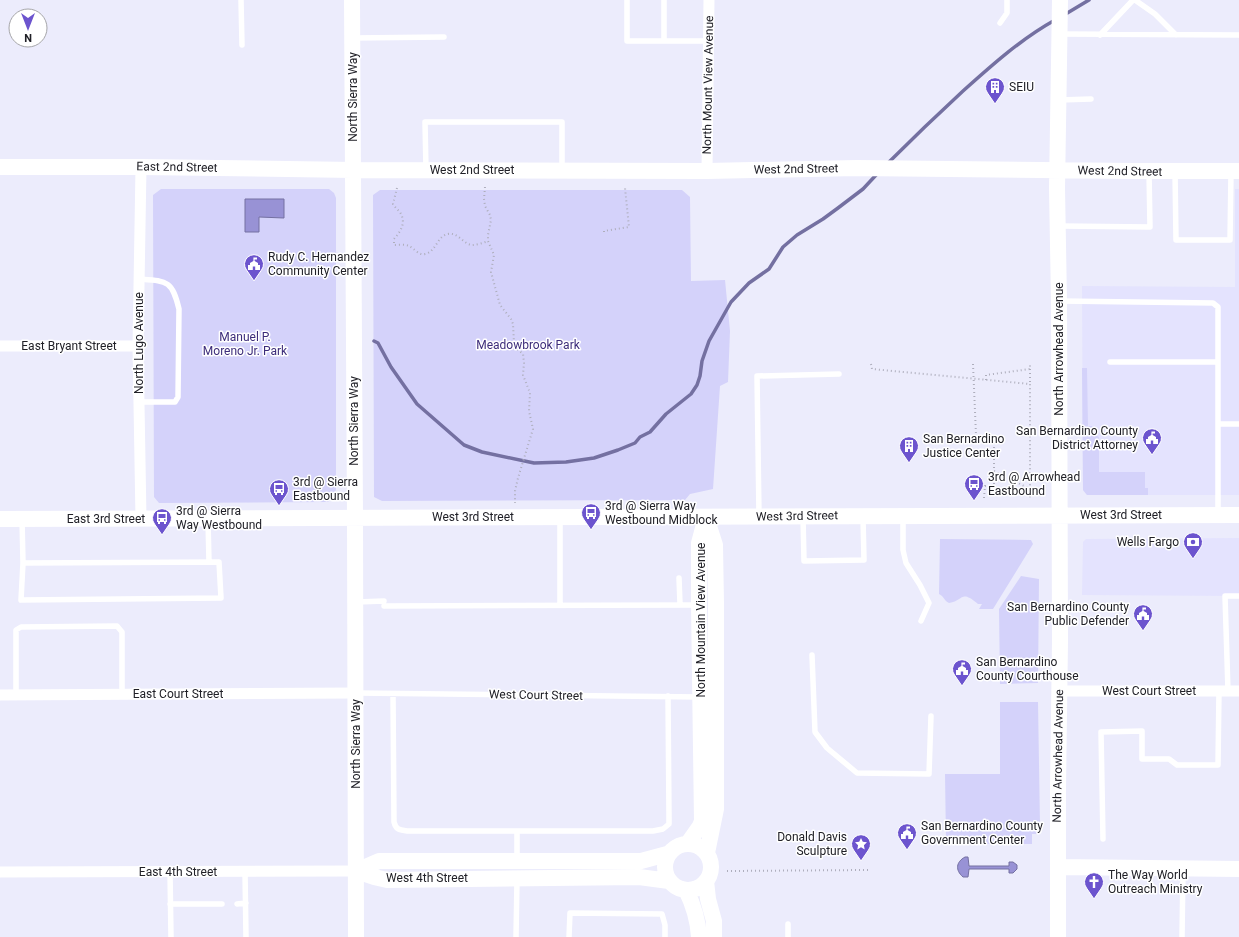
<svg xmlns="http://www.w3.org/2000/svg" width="1239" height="937" font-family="Roboto,sans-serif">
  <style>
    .built { fill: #e4e3fe }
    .green { fill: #d4d2fa }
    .water { fill: #9892d5; stroke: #7470a1 }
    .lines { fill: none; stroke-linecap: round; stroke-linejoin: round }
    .stream { stroke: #7470a1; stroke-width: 3.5 }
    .path { stroke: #aeaebc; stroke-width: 2; stroke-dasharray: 1 3; stroke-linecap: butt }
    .lane { stroke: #fff; stroke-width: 5.5 }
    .street { stroke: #fff; stroke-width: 11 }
    .secondary { stroke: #fff; stroke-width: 16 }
    .labels { text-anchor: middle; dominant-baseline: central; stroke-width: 3; stroke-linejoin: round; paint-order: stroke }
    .street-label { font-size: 12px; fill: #202027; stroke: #fff }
    .poi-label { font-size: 12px; fill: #202027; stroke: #fff; text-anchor: start }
    .park-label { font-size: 12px; fill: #3c2c7a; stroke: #fff }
  </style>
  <rect width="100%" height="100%" fill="#ececfc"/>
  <!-- built -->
  <path class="built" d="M1235 189H1239V495H1087L1083 490 1082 286 1235 287Z
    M1239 538V596L1082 595 1083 542 1086 539Z"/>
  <!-- green -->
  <path class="green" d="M161 189H329L334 193 336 198V490L328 502 159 503 154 497 153 195Z
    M380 190H682L690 197 691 281 725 280 730 331 728 382 720 386 713 489 690 494 685 500 382 501 374 497 373 195Z
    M1082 368H1087L1088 426H1092V432L1099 437V472H1145V488H1148V495H1087L1083 490Z
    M940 539 1031 540 1033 544 993 609H979L982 604H978C960 589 964 601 949 603 944 601 944 596 939 594Z
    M1021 576 1039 579 1038 683 1000 684 999 609Z
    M1000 702H1038L1040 825H1037V834H1032V844H961V841H946L945 774H1000Z"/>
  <!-- water -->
  <path class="water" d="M245 199H284V218L259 217V232H245Z
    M965 857H968L969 866H1009V862H1013L1017 865V869L1013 873H1009V869H969L968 877H963C955 870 956 862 965 857Z"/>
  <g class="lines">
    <!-- stream -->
    <path class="stream" d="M1064 15 1089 0
      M887 164C912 139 937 115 963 91 992 65 1021 39 1055 20
      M374 341 378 343 391 367 417 404 464 445 482 452 534 463 566 462 594 458 618 450 635 443 640 437 650 432 666 414 691 394 697 385 700 376 702 361 709 341 731 302 749 283 769 269 783 247 797 235 823 219 838 208 863 189 877 174"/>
    <!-- path -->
    <path class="path" d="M485 187 484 199 485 206 490 215 491 220 488 235V241L494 255 491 272 500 305 511 319 513 324 514 343 516 348 523 354 524 363 523 375 530 393 529 411 533 429 518 478 515 491V503
      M397 188 393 204C395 208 399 210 401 214 406 224 400 232 394 239V245C399 245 405 244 409 246 414 248 419 256 425 254 436 252 437 236 448 234 458 232 463 244 472 245 477 245 483 243 488 241
      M604 232V231L629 227 625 188
      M871 364 872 369 1030 384V498
      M973 364 976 435
      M1030 369V384
      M986 380V375L1030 369V364
      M994 435V471L1030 489
      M984 498 985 486 994 487V471
      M727 871 868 870"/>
    <!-- lane -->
    <path class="lane" d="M241 0 242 45
      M627 0V41H664
      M664 0V41H708
      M1135 0 1155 14 1176 35
      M1000 23 1007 13V0
      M1060 34 1239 35
      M1100 35 1133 0
      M353 38 444 37
      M1059 100 1091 99
      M426 170 425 122H562V169
      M1175 172 1176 240H1230L1231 173
      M1060 226 1150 227 1149 172
      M1060 301 1213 303 1218 307V513
      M1110 362H1218
      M139 402H175L178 397 179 309C172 280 167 281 139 279
      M1218 424H1239
      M759 515 757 376 839 374
      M803 517 804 561 864 560 863 518
      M903 517V550L906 563 920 585 929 603 921 621
      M22 519 23 563 21 600 221 598 219 562 23 563
      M208 520 209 562
      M679 578 680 604
      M357 602 384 601
      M560 605V519
      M384 606 698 605
      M812 655 815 732 827 748 857 773 929 774 931 716
      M1228 691 1225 596H1239
      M356 693 699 697
      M16 694V630L21 627 117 626 122 632V694
      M393 694 394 822C396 830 400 830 407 831H653L663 829 669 824V817L668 696
      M517 831V860
      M1103 839 1101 732 1142 731V759H1169L1177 765H1218L1219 691
      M170 872 171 937
      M245 872 246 937
      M170 904H222
      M237 904 246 903
      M788 924V937
      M516 937 517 880
      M569 937 570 913 662 914 665 925V937
      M1182 937 1183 870"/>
    <!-- street -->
    <path class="street" d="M707 171 709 0
      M0 346H138
      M141 519 138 346 141 167
      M1059 691H1239
      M0 695 356 693
      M0 872 356 871"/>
    <!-- secondary -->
    <path class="secondary" d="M352 0 355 518 356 937
      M0 167H141L354 170 707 171 857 168 1135 171H1239
      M706 517 715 545 716 604V809L707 853
      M0 519 1239 515
      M688 843 700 826 702 821 699 605V543L706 517
      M665 867a23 23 0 1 1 46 0a23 23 0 1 1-46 0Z
      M1058 867 1239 869
      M356 871 374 877 387 880 639 877 669 881
      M356 871 379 861H641L667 854
      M706 881 708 899 714 921V937
      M686 890C694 906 698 920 699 937
      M1058 937V789L1060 641 1059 301 1057 188 1060 0"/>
  </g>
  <!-- icons -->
  <defs>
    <g id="building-pin" transform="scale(1)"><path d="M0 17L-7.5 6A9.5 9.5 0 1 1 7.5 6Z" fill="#6c54ce" stroke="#fff"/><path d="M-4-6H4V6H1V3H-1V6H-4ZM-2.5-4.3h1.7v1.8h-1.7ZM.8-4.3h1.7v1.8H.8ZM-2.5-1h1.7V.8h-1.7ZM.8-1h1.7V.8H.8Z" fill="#fff"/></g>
    <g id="civic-pin" transform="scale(1)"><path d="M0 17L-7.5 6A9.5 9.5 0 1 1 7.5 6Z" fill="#6c54ce" stroke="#fff"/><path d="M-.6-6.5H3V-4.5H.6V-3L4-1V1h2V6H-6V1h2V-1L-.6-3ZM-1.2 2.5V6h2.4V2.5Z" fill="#fff"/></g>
    <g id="bus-pin" transform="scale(1)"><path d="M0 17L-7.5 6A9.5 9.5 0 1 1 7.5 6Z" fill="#6c54ce" stroke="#fff"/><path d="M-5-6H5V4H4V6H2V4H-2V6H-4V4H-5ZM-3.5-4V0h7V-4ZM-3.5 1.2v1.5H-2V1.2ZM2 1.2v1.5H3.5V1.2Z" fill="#fff"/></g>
    <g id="bank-pin" transform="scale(1)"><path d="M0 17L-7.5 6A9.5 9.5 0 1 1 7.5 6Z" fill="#6c54ce" stroke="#fff"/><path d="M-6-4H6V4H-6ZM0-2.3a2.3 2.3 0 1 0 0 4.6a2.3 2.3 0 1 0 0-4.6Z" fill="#fff"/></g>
    <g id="sight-pin" transform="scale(1)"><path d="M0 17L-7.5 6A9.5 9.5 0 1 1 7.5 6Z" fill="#6c54ce" stroke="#fff"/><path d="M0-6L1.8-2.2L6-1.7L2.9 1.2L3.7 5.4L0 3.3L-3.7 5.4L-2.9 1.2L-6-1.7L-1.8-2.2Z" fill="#fff"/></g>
    <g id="church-pin" transform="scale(1)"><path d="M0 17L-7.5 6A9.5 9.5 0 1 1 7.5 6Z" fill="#6c54ce" stroke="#fff"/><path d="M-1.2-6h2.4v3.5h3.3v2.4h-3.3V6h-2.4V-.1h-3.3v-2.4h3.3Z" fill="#fff"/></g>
  </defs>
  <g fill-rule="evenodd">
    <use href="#building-pin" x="995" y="87"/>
    <use href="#civic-pin" x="254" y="264"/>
    <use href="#civic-pin" x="1152" y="438"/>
    <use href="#building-pin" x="909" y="446"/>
    <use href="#bus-pin" x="974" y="484"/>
    <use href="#bus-pin" x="279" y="489"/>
    <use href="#bus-pin" x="591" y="513"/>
    <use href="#bus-pin" x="162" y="518"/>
    <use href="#bank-pin" x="1193" y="542"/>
    <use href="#civic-pin" x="1143" y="614"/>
    <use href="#civic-pin" x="962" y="669"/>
    <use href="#civic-pin" x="907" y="833"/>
    <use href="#sight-pin" x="861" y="844"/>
    <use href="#church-pin" x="1094" y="882"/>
  </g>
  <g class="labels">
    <!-- street labels -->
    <g class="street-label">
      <text transform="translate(708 85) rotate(-89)">North Mount View Avenue</text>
      <text transform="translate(353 97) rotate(-90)">North Sierra Way</text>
      <text transform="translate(177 167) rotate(1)">East 2nd Street</text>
      <text transform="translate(796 169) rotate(-1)">West 2nd Street</text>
      <text x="472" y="170">West 2nd Street</text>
      <text transform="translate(1120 171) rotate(1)">West 2nd Street</text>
      <text transform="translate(139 343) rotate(-90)">North Lugo Avenue</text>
      <text x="69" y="346">East Bryant Street</text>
      <text transform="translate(1059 349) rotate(-90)">North Arrowhead Avenue</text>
      <text transform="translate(354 421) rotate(-90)">North Sierra Way</text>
      <text x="1121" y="515">West 3rd Street</text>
      <text transform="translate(797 516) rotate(-1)">West 3rd Street</text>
      <text x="473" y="517">West 3rd Street</text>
      <text x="106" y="519">East 3rd Street</text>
      <text transform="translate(701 620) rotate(-90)">North Mountain View Avenue</text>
      <text x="1149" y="691">West Court Street</text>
      <text x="178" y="694">East Court Street</text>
      <text transform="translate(536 695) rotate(1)">West Court Street</text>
      <text transform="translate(356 744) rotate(-90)">North Sierra Way</text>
      <text transform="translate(1058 756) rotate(-89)">North Arrowhead Avenue</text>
      <text x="178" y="872">East 4th Street</text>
      <text x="427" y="878">West 4th Street</text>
    </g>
    <!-- poi labels -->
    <g class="poi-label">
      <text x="1009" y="87">SEIU</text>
      <text x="268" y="257">Rudy C. Hernandez<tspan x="268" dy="14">Community Center</tspan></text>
      <text x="1138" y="431" text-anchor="end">San Bernardino County<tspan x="1138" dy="14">District Attorney</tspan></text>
      <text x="923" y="439">San Bernardino<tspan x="923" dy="14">Justice Center</tspan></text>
      <text x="988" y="477">3rd @ Arrowhead<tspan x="988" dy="14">Eastbound</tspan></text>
      <text x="293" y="482">3rd @ Sierra<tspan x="293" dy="14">Eastbound</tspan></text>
      <text x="605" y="506">3rd @ Sierra Way<tspan x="605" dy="14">Westbound Midblock</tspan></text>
      <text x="176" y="511">3rd @ Sierra<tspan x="176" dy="14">Way Westbound</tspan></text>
      <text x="1179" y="542" text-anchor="end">Wells Fargo</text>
      <text x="1129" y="607" text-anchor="end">San Bernardino County<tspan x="1129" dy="14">Public Defender</tspan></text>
      <text x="976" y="662">San Bernardino<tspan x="976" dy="14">County Courthouse</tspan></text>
      <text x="921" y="826">San Bernardino County<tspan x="921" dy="14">Government Center</tspan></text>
      <text x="847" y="837" text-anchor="end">Donald Davis<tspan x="847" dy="14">Sculpture</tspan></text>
      <text x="1108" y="875">The Way World<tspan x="1108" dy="14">Outreach Ministry</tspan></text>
    </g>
    <!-- park labels -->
    <g class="park-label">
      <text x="245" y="337">Manuel P.<tspan x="245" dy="14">Moreno Jr. Park</tspan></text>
      <text x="528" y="345">Meadowbrook Park</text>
    </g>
  </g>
  <!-- north arrow -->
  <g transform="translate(28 28) rotate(180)"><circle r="19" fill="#ffffff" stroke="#a6a6a9"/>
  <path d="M0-3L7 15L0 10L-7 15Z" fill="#6c54ce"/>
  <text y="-6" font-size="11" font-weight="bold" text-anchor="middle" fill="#202027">N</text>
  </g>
</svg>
